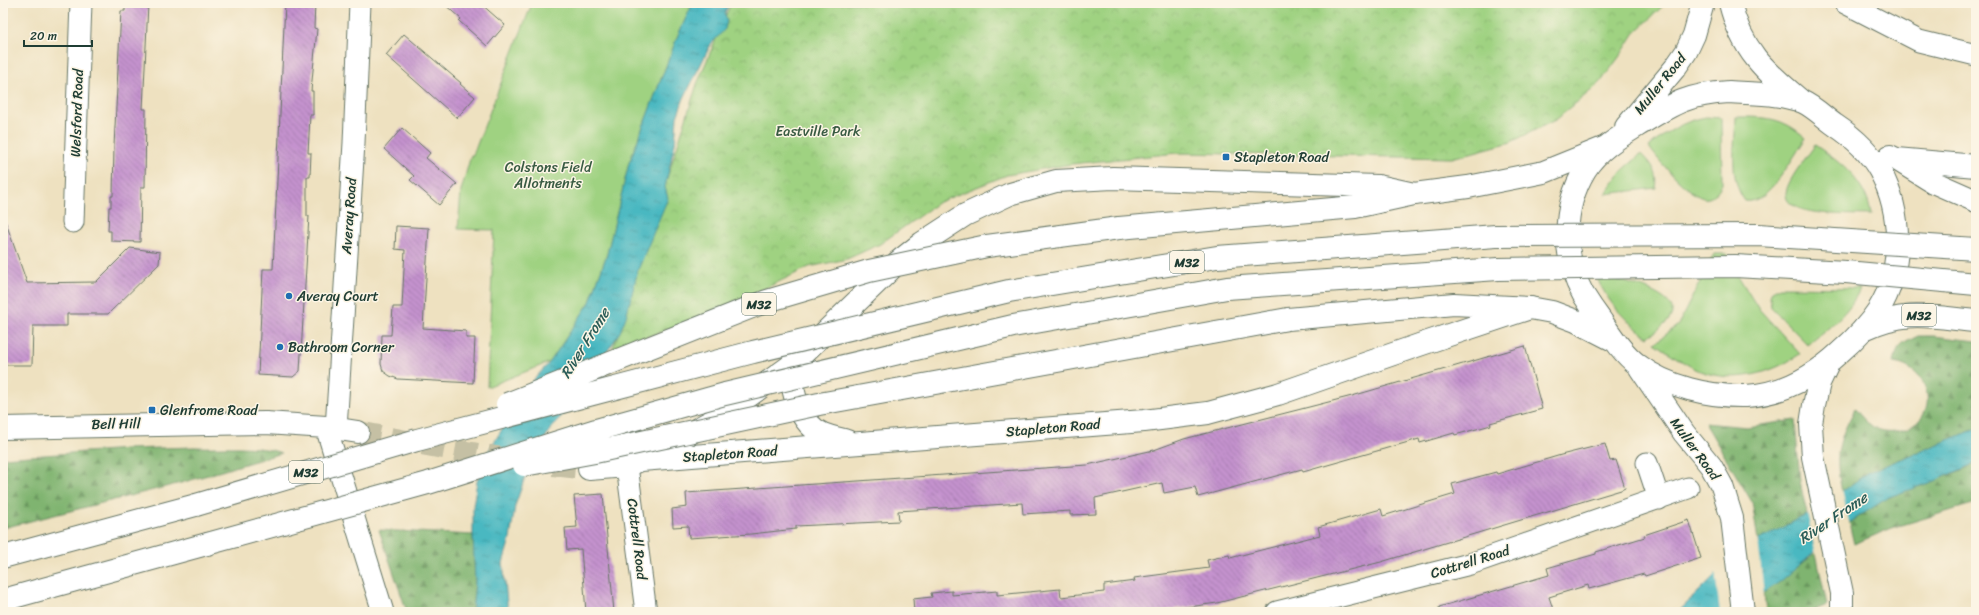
<svg xmlns="http://www.w3.org/2000/svg" width="1979" height="615" font-family="Sriracha,sans-serif">
  <style>
    .green { fill: #9fd281; stroke: #5f885a }
    .forest { fill: url(#forest-firs); stroke: #4f7852 }
    .park { fill: url(#park-crowns); stroke: #5f885a }
    .water { fill: url(#water-ripples); stroke: #347a7a }
    .pier { fill: #eee1c0 }
    .building { fill: url(#building-back-hatch) }
    .lines { fill: none; stroke-linecap: round; stroke-linejoin: round }
    .secondary-tunnel { stroke: #c5c0a4; stroke-width: 22; stroke-dasharray: 22 11; stroke-linecap: butt }
    .minor-casing { stroke: #677665; stroke-width: 23 }
    .secondary-casing { stroke: #677665; stroke-width: 24 }
    .motorway-casing { stroke: #677665; stroke-width: 24 }
    .minor { stroke: #fff; stroke-width: 21 }
    .secondary { stroke: #fff; stroke-width: 22 }
    .motorway { stroke: #fff; stroke-width: 22 }
    .motorway-bridge-casing { stroke: #677665; stroke-width: 24; stroke-linecap: butt }
    .motorway-bridge { stroke: #fff; stroke-width: 22 }
    .poi-dot { fill: #1f6fb2; stroke: #fcf5e5; stroke-width: 1.5 }
    .labels { text-anchor: middle; dominant-baseline: central; stroke-width: 3; stroke-linejoin: round; paint-order: stroke }
    .shield { fill: #fcf5e5; stroke: #617469; stroke-width: 1 }
    .shield-label { font-size: 13px; font-weight: bold; fill: #1f3d34 }
    .street-label { font-size: 14px; fill: #1f3d34; stroke: #fcf5e5 }
    .park-label { font-size: 14px; fill: #395b43; stroke: #fcf5e5 }
    .poi-label { font-size: 14px; fill: #1f3d34; stroke: #fcf5e5; text-anchor: start }
    .water-label { font-size: 15px; font-style: italic; fill: #2a5c57; stroke: #fcf5e5 }
  </style>
  <defs>
    <pattern id="forest-firs" width="22" height="20" patternUnits="userSpaceOnUse"><rect width="22" height="20" fill="#7fb46f"/><path d="M5 1l3.5 6h-7zM16 11l3.5 6h-7z" fill="#67945c"/></pattern>
    <pattern id="park-crowns" width="20" height="18" patternUnits="userSpaceOnUse"><rect width="20" height="18" fill="#9fd281"/><path d="M2 6a3 3 0 1 1 6 0M12 15a3 3 0 1 1 6 0" fill="none" stroke="#88b570"/></pattern>
    <pattern id="water-ripples" width="26" height="14" patternUnits="userSpaceOnUse"><rect width="26" height="14" fill="#49b8c1"/><path d="M2 4q2-2 4 0t4 0M15 11q2-2 4 0t4 0" fill="none" stroke="#3c979e"/></pattern>
    <pattern id="building-back-hatch" width="6" height="6" patternUnits="userSpaceOnUse"><rect width="6" height="6" fill="#c492ce"/><path d="M-1 5l2 2M0 0l6 6M5-1l2 2" fill="none" stroke="#9f78a8"/></pattern>
  </defs>
  <rect width="100%" height="100%" fill="#fcf5e5"/>
  <filter id="ink" filterUnits="userSpaceOnUse"><feTurbulence type="fractalNoise" baseFrequency=".025" numOctaves="2"/><feDisplacementMap in="SourceGraphic" scale="8" xChannelSelector="R" yChannelSelector="G"/><feConvolveMatrix kernelMatrix="1 2 1 2 8 2 1 2 1" color-interpolation-filters="sRGB"/></filter>
  <filter id="wash" filterUnits="userSpaceOnUse"><feTurbulence type="fractalNoise" baseFrequency=".012" numOctaves="4" result="noise"/><feDisplacementMap in="SourceGraphic" scale="16" xChannelSelector="R" yChannelSelector="G"/><feGaussianBlur stdDeviation="0.9" result="paint"/><feColorMatrix in="noise" values="0 0 0 0 0 0 0 0 0 0 0 0 0 0 0 0 0 1.4 0 .05"/><feComposite in="paint" operator="in"/></filter>
  <g filter="url(#wash)">
    <rect width="100%" height="100%" fill="#eee1c0"/>
    <!-- green -->
    <path class="green" d="M530 3H693L678 35 629 163 607 254 590 302 550 362 487 387 494 230 458 229 461 191 471 155H473L531 6Z
      M1706 117 1721 118 1722 184C1719 189 1715 196 1709 198 1694 203 1657 159 1649 147 1667 132 1683 121 1706 117Z
      M1736 117C1766 117 1782 117 1806 138 1794 155 1768 206 1745 201 1728 179 1735 144 1736 117Z
      M1815 145C1841 163 1867 182 1871 215 1855 214 1787 218 1786 195 1785 182 1808 156 1815 145Z
      M1641 154C1652 166 1659 172 1656 188L1605 194 1622 171Z
      M1714 254H1727L1740 279 1758 308 1800 354C1771 374 1735 384 1700 371 1684 364 1670 353 1655 343L1678 325Z
      M1596 276C1611 277 1677 293 1672 313 1670 323 1656 331 1648 337 1624 320 1608 303 1596 276Z
      M1780 287 1860 288C1851 312 1827 329 1808 345L1771 307 1770 296 1772 291Z"/>
    <!-- forest -->
    <path class="forest" d="M1918 336H1933L1976 341V429L1869 472 1842 492C1834 454 1837 443 1855 409 1860 415 1866 422 1872 426 1878 431 1889 432 1896 431 1942 425 1934 369 1894 363 1897 345 1902 344 1918 336Z
      M1795 420 1800 482 1807 514 1758 541 1752 502 1705 423 1747 427Z
      M195 447C223 448 256 444 282 453L181 483 3 528V458L126 449Z
      M1976 463V503L1892 528 1854 544 1849 523C1863 515 1875 503 1890 497 1918 484 1949 478 1976 463Z
      M379 530 473 535 475 582 472 612H407Z
      M1816 553 1827 605 1810 612H1766L1764 593Z"/>
    <!-- park -->
    <path class="park" d="M731 3H1666L1634 34 1622 53 1600 83 1557 119 1511 142 1452 158 1177 153 1072 164 1007 175 939 202 880 244 847 259 809 267 709 316 613 348 697 84Z"/>
    <!-- water -->
    <path class="water" d="M693 3H729L725 13 727 21 725 29 711 44 684 98 677 117 675 143 665 187 668 198 638 270 626 317 620 332 582 390 548 433 526 474 515 506 510 539 503 563 508 612H472L475 582 473 535V506L477 481 484 458 501 431 512 407 526 388 550 362 590 302 607 254 629 163 678 35Z
      M1976 429V463L1937 480 1889 497 1875 506 1849 523 1781 581 1736 612H1678L1727 563 1751 544 1814 511 1869 472Z"/>
    <!-- pier -->
    <path class="pier" d="M1842 490 1850 526 1816 555 1807 512Z
      M1758 539 1764 595 1740 612H1720L1715 571 1750 543Z"/>
    <g id="blocks">
      <!-- building -->
      <path class="building" d="M125 3 148 4 143 109H146L145 187H141L140 242 111 241V231H108L109 207H111V196H113L114 146 121 11H125Z
        M285 3H315L314 28 317 29 311 91H313V115H310L309 135 308 153H311L310 177H307V216H309L300 371 293 377 258 375 263 269H273Z
        M443 3H480L505 25 487 46 459 21 461 19Z
        M404 34 461 83 460 84 475 97 457 118 386 55Z
        M402 128 430 153 426 158 457 184 439 205 410 180 414 176 384 149Z
        M3 223H6L27 283 96 282 130 248 160 252 159 264 108 314H67V326H33L32 365H3Z
        M396 226 429 228 423 328 466 331V338H475L473 383 398 379 390 376 383 371 381 364 382 335H391L393 307H402L405 250 395 249Z
        M1525 346 1542 409 1490 423 1491 425 1455 435 1454 433 1420 443 1419 439 1303 472 1302 469 1198 497 1195 487 1164 493 1162 483 1095 498 1096 514 1070 515V511L1023 514 1022 503 898 511 899 521 796 526V529L751 534 689 538 688 526 673 527 672 509 687 507 686 493 1087 465 1154 450 1184 439 1352 396Z
        M1605 444 1610 461 1616 460 1625 488 1621 490 1381 562 1217 603 1153 612H914L913 599 932 597 931 593 952 591V595L997 591V595L1060 589 1061 597 1104 592V585L1135 581 1134 578 1209 568 1207 560 1229 555 1230 558 1320 535 1318 527 1381 509 1383 516 1455 494 1452 484 1496 472 1497 474 1561 455Z
        M603 494 614 612H586L581 549 567 550 565 528 577 527 574 496Z
        M1689 520 1701 558 1645 576 1644 574 1589 589 1588 585 1549 597 1554 612H1440L1439 607 1549 575 1547 568 1596 554V552L1645 537 1644 535Z"/>
    </g>
  </g>
  <g filter="url(#ink)">
    <use href="#blocks" fill-opacity="0" stroke="#677665" stroke-width="1"/>
    <g class="lines">
      <!-- secondary-tunnel -->
      <path class="secondary-tunnel" d="M358 432C434 446 511 462 589 469"/>
      <!-- minor casing -->
      <g class="minor-casing">
        <path id="minor" d="M1845 3 1919 41 1976 55
          M73 222 81 3
          M326 427 383 612
          M336 429 354 143 360 3
          M1647 463 1659 499
          M627 466 646 612
          M1277 612 1470 564 1688 488"/>
      </g>
      <!-- secondary casing -->
      <g class="secondary-casing">
        <path id="secondary" d="M1730 3C1742 51 1764 70 1800 100
          M1729 92C1753 94 1780 93 1803 102 1814 107 1825 118 1835 125 1853 137 1870 152 1880 171 1902 212 1904 268 1879 309 1868 326 1854 340 1839 353 1813 377 1782 394 1746 396 1710 397 1667 387 1638 365 1622 353 1611 335 1600 319 1594 311 1588 302 1583 294 1562 256 1562 208 1585 170 1598 149 1621 136 1642 123 1674 103 1689 94 1729 92Z
          M1626 127 1675 68 1686 52 1694 35 1703 3
          M1890 156 1896 159 1976 166
          M1829 362 1819 383 1814 405 1811 424 1813 457 1842 593V612
          M789 367C793 392 798 423 823 434 831 437 840 439 847 441
          M1640 368 1684 433 1711 466 1722 486 1732 518 1743 612
          M3 428 266 423 326 427 358 432
          M641 460 721 416 789 367 898 262 922 243 965 215 1010 194 1056 181 1113 178 1378 186 1414 194 1468 187 1544 172 1606 147
          M589 469 627 466 641 460 1144 421 1208 413 1278 394 1422 344 1530 308 1552 312 1576 321 1615 341"/>
      </g>
      <!-- motorway casing -->
      <g class="motorway-casing">
        <path id="motorway" d="M1896 159 1933 182 1976 201
          M1119 228 1355 207 1414 194
          M1288 319 1454 304 1530 308
          M1864 329C1907 309 1931 317 1976 321
          M3 557 196 505
          M3 600 207 544"/>
      </g>
      <!-- minor -->
      <use href="#minor" class="minor"/>
      <!-- secondary -->
      <use href="#secondary" class="secondary"/>
      <!-- motorway -->
      <use href="#motorway" class="motorway"/>
      <!-- motorway-bridge casing -->
      <g class="motorway-bridge-casing">
        <path id="motorway-bridge" d="M507 404 767 301 869 271 987 246 1119 228
          M524 465 595 452 819 404 1288 319
          M196 505 417 440 753 352 1009 291 1217 257 1496 236 1758 235 1976 249
          M207 544 428 483 596 430 725 394 1013 326 1227 288 1498 269 1735 266 1846 272 1976 284"/>
      </g>
      <!-- motorway-bridge -->
      <use href="#motorway-bridge" class="motorway-bridge"/>
    </g>
  </g>
  <!-- markers -->
  <g class="poi-dot">
    <rect x="1222" y="153" width="8" height="8" rx="2"/>
    <circle cx="289" cy="296" r="4"/>
    <circle cx="280" cy="347" r="4"/>
    <rect x="148" y="406" width="8" height="8" rx="2"/>
  </g>
  <g class="labels">
    <!-- shield labels -->
    <g class="shield">
      <rect x="1170" y="251" width="34" height="22" rx="3"/>
      <rect x="742" y="293" width="34" height="22" rx="3"/>
      <rect x="1902" y="304" width="34" height="22" rx="3"/>
      <rect x="289" y="461" width="34" height="22" rx="3"/>
    </g>
    <g class="shield-label">
      <text x="1187" y="262">M32</text>
      <text x="759" y="304">M32</text>
      <text x="1919" y="315">M32</text>
      <text x="306" y="472">M32</text>
    </g>
    <!-- street labels -->
    <g class="street-label">
      <text transform="translate(1660 84) rotate(-51)">Muller Road</text>
      <text transform="translate(77 113) rotate(-88)">Welsford Road</text>
      <text transform="translate(349 216) rotate(-86)">Averay Road</text>
      <text transform="translate(116 424) rotate(-1)">Bell Hill</text>
      <text transform="translate(1053 428) rotate(-5)">Stapleton Road</text>
      <text transform="translate(1695 449) rotate(54)">Muller Road</text>
      <text transform="translate(730 454) rotate(-4)">Stapleton Road</text>
      <text transform="translate(637 539) rotate(83)">Cottrell Road</text>
      <text transform="translate(1470 562) rotate(-17)">Cottrell Road</text>
    </g>
    <!-- park labels -->
    <g class="park-label">
      <text x="818" y="131">Eastville Park</text>
      <text x="548" y="167">Colstons Field<tspan x="548" dy="16">Allotments</tspan></text>
    </g>
    <!-- poi labels -->
    <g class="poi-label">
      <text x="1234" y="157">Stapleton Road</text>
      <text x="297" y="296">Averay Court</text>
      <text x="288" y="347">Bathroom Corner</text>
      <text x="160" y="410">Glenfrome Road</text>
    </g>
    <!-- water labels -->
    <g class="water-label">
      <text transform="translate(585 343) rotate(-58)">River Frome</text>
      <text transform="translate(1833 518) rotate(-34)">River Frome</text>
    </g>
  </g>
  <!-- margin -->
  <rect width="1979" height="615" fill="none" stroke="#fcf5e5" stroke-width="16"/>
  <!-- scale -->
  <path d="M24 40v6h68v-6" fill="none" stroke="#1f3d34" stroke-width="2"/>
  <text x="30" y="40" font-size="12" fill="#1f3d34" stroke="#fcf5e5" stroke-width="3" paint-order="stroke">20 m</text>
</svg>
